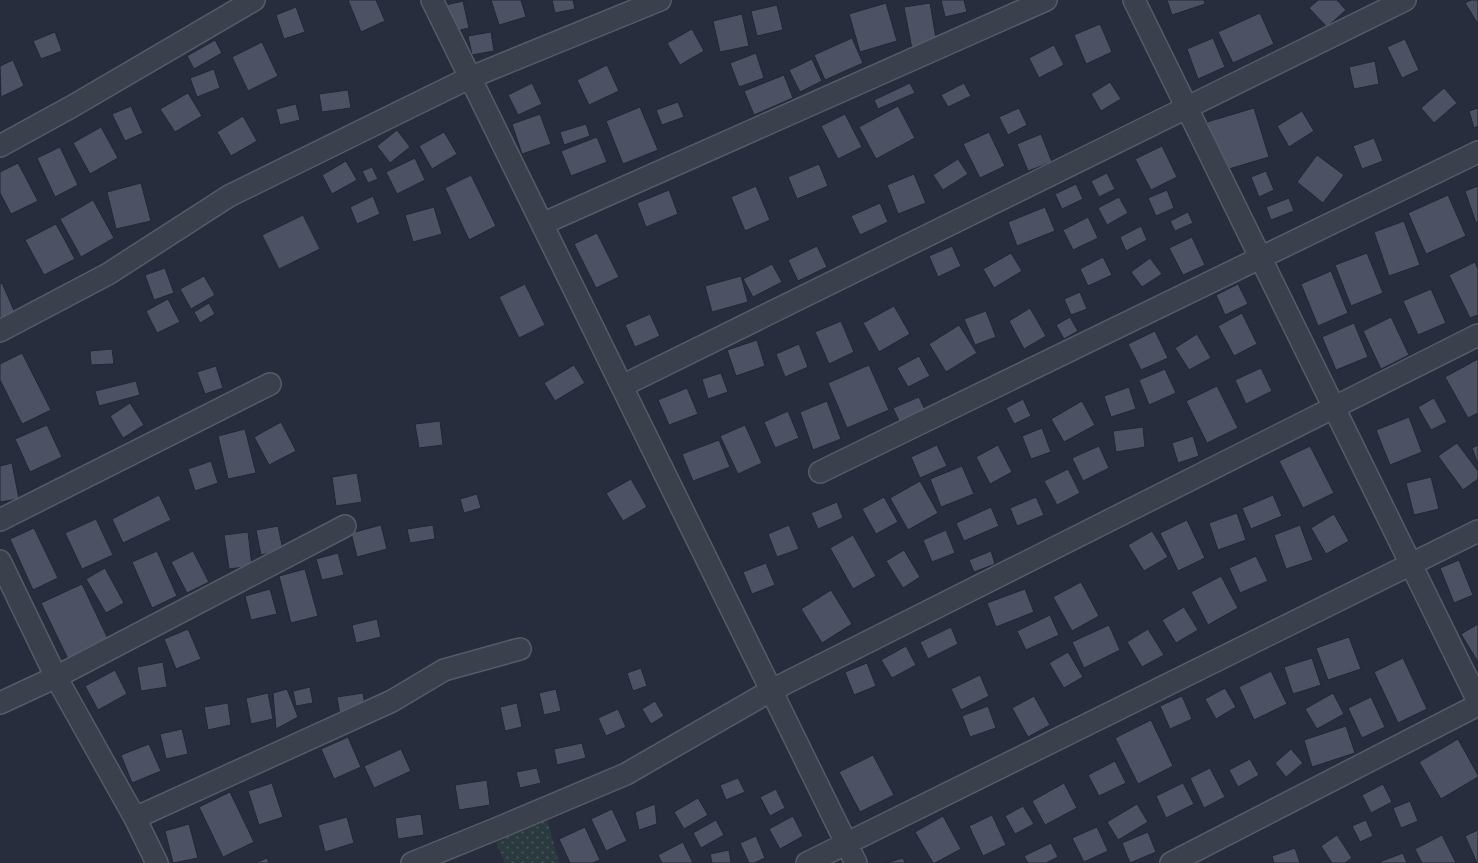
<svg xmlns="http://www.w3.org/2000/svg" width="1478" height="863" font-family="Lato,sans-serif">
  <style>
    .green { fill: url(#green-dots) }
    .building { fill: #4c5164; stroke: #222734 }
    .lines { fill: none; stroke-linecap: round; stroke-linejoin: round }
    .minor-casing { stroke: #565b68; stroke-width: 24 }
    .minor { stroke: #3b404d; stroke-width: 21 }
  </style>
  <defs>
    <pattern id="green-dots" width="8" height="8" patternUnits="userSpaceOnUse" patternTransform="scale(1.25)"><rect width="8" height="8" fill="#2a3a3f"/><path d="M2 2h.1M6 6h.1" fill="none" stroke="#475559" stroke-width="1.8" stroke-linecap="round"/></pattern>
  </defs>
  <rect width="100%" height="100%" fill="#272d3d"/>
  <!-- green -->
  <path class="green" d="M546 815 559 863H505L496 843Z"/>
  <!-- building -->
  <path class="building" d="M348 0H376L385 21 361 32Z
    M491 0H521L526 17 499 25Z
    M552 0H573L575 9 555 13Z
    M941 0H964L967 12 945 17Z
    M1167 0H1204L1205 4 1172 15Z
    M1318 0H1337L1346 10 1327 27 1309 8Z
    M1471 0H1478V24L1465 3Z
    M463 1 469 28 452 32 446 5Z
    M886 3 897 41 860 52 849 14Z
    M930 3 937 44 912 49 904 7Z
    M777 5 783 30 757 36 751 11Z
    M296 7 305 32 284 39 276 15Z
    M1260 13 1274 44 1233 63 1218 32Z
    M742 14 749 46 720 52 713 21Z
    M1100 24 1112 52 1086 64 1074 35Z
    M692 29 704 51 680 65 667 43Z
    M55 32 62 51 41 59 33 41Z
    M491 32 494 51 472 55 468 36Z
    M852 38 863 63 825 80 814 55Z
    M1213 38 1225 67 1198 79 1187 49Z
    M1405 39 1419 70 1402 78 1387 47Z
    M215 40 222 53 194 69 187 56Z
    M262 42 278 76 248 91 232 57Z
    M1054 45 1064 65 1039 78 1029 58Z
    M756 53 764 78 739 87 730 63Z
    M812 59 822 81 800 92 789 70Z
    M13 60 24 86 1 97 0 66Z
    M1375 61 1379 84 1354 89 1349 67Z
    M607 65 619 91 589 105 577 80Z
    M214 69 220 88 197 97 190 78Z
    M784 75 793 98 754 115 744 91Z
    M1110 82 1121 99 1101 111 1091 94Z
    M532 83 542 104 518 115 508 95Z
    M910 83 915 93 878 109 874 100Z
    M964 83 971 96 948 107 941 95Z
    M1444 88 1457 103 1434 123 1421 108Z
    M348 90 351 108 322 112 319 94Z
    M188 93 202 116 175 132 160 109Z
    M678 102 684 117 662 125 656 110Z
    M296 104 300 120 280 125 276 109Z
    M131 106 143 133 125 141 112 114Z
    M898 106 915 138 876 159 859 127Z
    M640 107 658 150 623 164 606 121Z
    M1019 108 1027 125 1008 135 999 117Z
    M1254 108 1269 157 1222 171 1207 122Z
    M1478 108V126L1474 128 1469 111Z
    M1302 111 1314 131 1289 147 1277 126Z
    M540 114 551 144 522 154 512 124Z
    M845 114 862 147 838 159 821 126Z
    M243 116 257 141 231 156 217 132Z
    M586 124 590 136 564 145 560 132Z
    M101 127 118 158 90 174 73 143Z
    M397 130 410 147 390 163 377 146Z
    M444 132 457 154 432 169 419 146Z
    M989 132 1005 166 980 178 963 144Z
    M1041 134 1052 162 1028 171 1017 144Z
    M597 137 607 162 571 176 561 151Z
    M1374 138 1383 161 1362 169 1353 146Z
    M1162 146 1177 177 1151 190 1135 159Z
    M60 147 78 185 55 197 37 158Z
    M1317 155 1344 175 1323 203 1297 182Z
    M415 158 425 180 397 194 386 172Z
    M958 159 968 174 943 190 933 175Z
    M346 161 357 180 332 194 322 175Z
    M18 163 38 201 11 214 0 193V172Z
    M819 164 828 186 797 199 788 177Z
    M372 167 378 179 368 183 362 171Z
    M1266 171 1274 190 1259 197 1251 177Z
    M1107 173 1115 189 1099 197 1091 181Z
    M914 174 926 203 898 214 887 185Z
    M471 175 496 226 469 240 445 188Z
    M141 183 151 221 116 229 107 192Z
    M1076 184 1083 199 1062 209 1055 194Z
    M756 186 770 220 745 231 731 197Z
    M1478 186V222L1476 223 1465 191Z
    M669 190 678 214 646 227 637 203Z
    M1167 190 1174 208 1156 216 1148 198Z
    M1448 195 1466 236 1426 254 1408 213Z
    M373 196 380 214 357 224 350 207Z
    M1119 197 1128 213 1107 225 1098 208Z
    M1289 198 1294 211 1271 220 1266 207Z
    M93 200 114 238 81 257 60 219Z
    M880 203 888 222 860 235 851 216Z
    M434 207 442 234 413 242 405 215Z
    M1045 207 1055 231 1017 246 1008 222Z
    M1188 212 1193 223 1175 231 1170 221Z
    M303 215 320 249 279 269 262 235Z
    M1088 217 1098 238 1073 250 1063 230Z
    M1404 221 1420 265 1389 276 1374 232Z
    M56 224 75 259 44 275 25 240Z
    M1141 226 1147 240 1126 251 1120 237Z
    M597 233 619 277 596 288 574 244Z
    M1192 237 1205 265 1183 275 1169 248Z
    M817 246 827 267 798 281 788 260Z
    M952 246 961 266 938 277 929 256Z
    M1011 253 1022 271 994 288 983 269Z
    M1367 253 1383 293 1351 306 1335 265Z
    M1103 257 1112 275 1088 286 1080 269Z
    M1150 258 1162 274 1142 287 1131 272Z
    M1475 262 1478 269V315L1470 318 1449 275Z
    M772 264 782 282 753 297 743 279Z
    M165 268 174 293 154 300 145 275Z
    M1331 271 1348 313 1318 326 1301 284Z
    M204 276 215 295 191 309 180 289Z
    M741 276 748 302 712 312 705 286Z
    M2 283 16 315 0 322V284Z
    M525 284 545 325 519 338 499 297Z
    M1238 284 1248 304 1225 315 1216 295Z
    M1431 289 1446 323 1418 335 1403 301Z
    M1080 292 1087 309 1071 315 1064 299Z
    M168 299 180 322 157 333 146 311Z
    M209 303 215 314 200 323 194 312Z
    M894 306 910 334 879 352 863 323Z
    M1030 308 1046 336 1024 349 1009 321Z
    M986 311 996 337 975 345 964 319Z
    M1242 313 1257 344 1234 356 1218 326Z
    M650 314 660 336 635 347 625 325Z
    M1070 317 1078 331 1064 339 1056 325Z
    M1391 317 1409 355 1381 369 1363 331Z
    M841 321 854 352 829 364 815 332Z
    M1354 323 1368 357 1336 370 1322 337Z
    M959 325 977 353 946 372 929 344Z
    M1155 331 1168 358 1141 370 1128 344Z
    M1197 334 1211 358 1189 370 1175 348Z
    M757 340 765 366 736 376 727 350Z
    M799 344 808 367 785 377 776 354Z
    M112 349 114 364 91 365 90 351Z
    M22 353 51 410 22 424 0 380V364Z
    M919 356 930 376 908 387 897 368Z
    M1478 359V413L1468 418 1445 377Z
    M574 365 585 383 555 401 544 383Z
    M869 365 889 410 847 428 828 383Z
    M216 366 223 388 205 394 197 372Z
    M1261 368 1272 391 1246 404 1235 380Z
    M1165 369 1176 393 1149 405 1139 380Z
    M721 373 728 392 708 399 702 379Z
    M136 381 140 395 99 406 95 391Z
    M1217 386 1238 428 1207 443 1186 401Z
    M1129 387 1136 409 1111 417 1104 396Z
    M687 388 698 414 669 425 658 400Z
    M919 397 925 410 899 421 893 408Z
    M1434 398 1447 422 1431 430 1418 407Z
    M1023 399 1031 416 1014 424 1006 408Z
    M827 401 841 439 813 450 800 412Z
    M1082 401 1095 425 1064 442 1051 419Z
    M130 403 144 425 123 438 110 416Z
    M788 411 799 438 775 448 764 422Z
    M1409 417 1422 452 1390 465 1376 430Z
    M440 421 443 445 419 448 415 424Z
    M281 422 296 451 269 465 254 437Z
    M47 425 62 457 30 472 15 439Z
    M745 425 762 463 738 474 720 436Z
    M1143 427 1145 447 1116 452 1113 431Z
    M1042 428 1051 452 1031 459 1022 436Z
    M245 429 256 473 228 479 218 436Z
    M1193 436 1199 456 1178 463 1172 443Z
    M719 440 730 467 693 481 682 454Z
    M1457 443 1478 471V479L1463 490 1438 456Z
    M937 445 947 466 920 478 911 457Z
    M998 445 1012 472 990 484 976 457Z
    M1478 445V464L1472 448Z
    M1099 446 1109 468 1083 481 1072 458Z
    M1310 446 1334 493 1303 508 1279 461Z
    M211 461 218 483 195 491 188 469Z
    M12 463 19 499 0 502V466Z
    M962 466 974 494 941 507 930 479Z
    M1068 469 1080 493 1057 505 1044 481Z
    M357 473 362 502 336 506 332 477Z
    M1431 477 1439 509 1414 515 1406 483Z
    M631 479 647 507 623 521 606 493Z
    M920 481 938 513 908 530 890 498Z
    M477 494 481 508 464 513 460 499Z
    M159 495 171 520 123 543 112 519Z
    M1273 495 1282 516 1251 529 1242 508Z
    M884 497 898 522 876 534 862 509Z
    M1036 497 1044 515 1017 526 1010 508Z
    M837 502 843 518 818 529 811 513Z
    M991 507 999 526 964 541 956 523Z
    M1237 513 1246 540 1218 550 1209 523Z
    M1334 514 1349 541 1326 554 1311 528Z
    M96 519 113 555 82 569 65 533Z
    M1187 520 1205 558 1178 571 1160 533Z
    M381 525 387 549 357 557 351 533Z
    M433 525 435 539 410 543 407 529Z
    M789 525 799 549 777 557 768 534Z
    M1300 525 1313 560 1286 569 1274 535Z
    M278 526 283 550 261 555 256 530Z
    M34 528 58 578 33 590 10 539Z
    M946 530 955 553 932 562 923 540Z
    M1152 531 1168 557 1144 571 1128 545Z
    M248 532 252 566 229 569 224 535Z
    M853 535 876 576 853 589 830 548Z
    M904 550 920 577 903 588 886 561Z
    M157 551 177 596 152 608 132 562Z
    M193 551 209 582 187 593 171 562Z
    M991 551 995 564 974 572 969 560Z
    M338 553 344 575 322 580 316 559Z
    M1256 556 1268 581 1240 593 1229 568Z
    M1459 560 1473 595 1454 603 1440 568Z
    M766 563 775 585 752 594 743 572Z
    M105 568 124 603 106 613 86 579Z
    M305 569 318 616 291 623 279 576Z
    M1221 576 1238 608 1208 625 1191 592Z
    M1081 582 1099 616 1072 631 1053 597Z
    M82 584 108 639 68 659 41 603Z
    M270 589 277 614 251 620 245 596Z
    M1025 589 1034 612 996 627 987 603Z
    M831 590 852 624 822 643 801 609Z
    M1184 607 1198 630 1176 643 1162 620Z
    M1050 615 1059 635 1026 650 1017 631Z
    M377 619 381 637 356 643 352 625Z
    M1478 624V662L1461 634Z
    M1109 625 1120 650 1084 668 1072 642Z
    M951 627 958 644 928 659 920 642Z
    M188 629 201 659 176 669 164 639Z
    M1148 629 1164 655 1142 667 1127 642Z
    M1349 637 1361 669 1328 680 1316 648Z
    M906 646 916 665 892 678 881 660Z
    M1068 652 1083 677 1064 688 1049 663Z
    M1312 658 1321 685 1293 694 1284 667Z
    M1403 658 1427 709 1398 723 1374 672Z
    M163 662 167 687 141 691 137 667Z
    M867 663 876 686 854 695 845 672Z
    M641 668 647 686 633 691 627 673Z
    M115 670 127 694 98 710 85 686Z
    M1271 671 1287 704 1254 720 1239 687Z
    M980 675 989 696 961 710 951 689Z
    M310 687 313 703 296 706 293 691Z
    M1225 688 1236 707 1216 719 1205 699Z
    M287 689 298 717 276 729 273 693Z
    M556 689 561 711 544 715 539 693Z
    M268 693 273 719 251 724 246 698Z
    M363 693 366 711 340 715 337 697Z
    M1333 693 1344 714 1317 729 1305 709Z
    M1034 696 1050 725 1028 737 1012 708Z
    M1182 696 1192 719 1170 729 1160 706Z
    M1371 697 1385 727 1362 738 1348 708Z
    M655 701 664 716 651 724 642 709Z
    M228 703 231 725 208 730 204 707Z
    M517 703 522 727 505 731 500 707Z
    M988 706 996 728 970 737 962 716Z
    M618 709 626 727 606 736 598 718Z
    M1151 720 1173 766 1138 784 1115 738Z
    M1346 726 1355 753 1312 767 1304 740Z
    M182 729 188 754 166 759 160 734Z
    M348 737 361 767 334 779 321 749Z
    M1458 739 1478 775V777L1441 799 1419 762Z
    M582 743 586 758 557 765 554 749Z
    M149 744 161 771 132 783 121 755Z
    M401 749 411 771 374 788 364 766Z
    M1291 749 1303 763 1286 777 1275 763Z
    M873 755 894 795 860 812 839 772Z
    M1250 759 1259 775 1238 787 1229 770Z
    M1115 761 1126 783 1099 796 1088 775Z
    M537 768 541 783 520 788 516 772Z
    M1210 768 1225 797 1204 808 1190 778Z
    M738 778 745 792 726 800 720 785Z
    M487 780 490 805 459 810 455 785Z
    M272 783 283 817 259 825 248 791Z
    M1064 783 1077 808 1045 825 1032 801Z
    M1183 783 1194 804 1166 818 1156 796Z
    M1383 784 1392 802 1371 813 1362 795Z
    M776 789 785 808 770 816 760 797Z
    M230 792 254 842 223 857 199 807Z
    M698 798 708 815 684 829 674 812Z
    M1410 801 1418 821 1401 828 1393 808Z
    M655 804 657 824 639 830 635 812Z
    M1137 804 1148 822 1118 840 1107 822Z
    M1023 806 1034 824 1015 834 1005 816Z
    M612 809 627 841 606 851 591 819Z
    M421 814 424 835 398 839 395 818Z
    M992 815 1006 845 983 856 969 826Z
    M793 816 803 836 780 849 769 829Z
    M943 816 961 849 935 863H933L915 832Z
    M347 817 354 843 325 852 318 825Z
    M716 820 724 835 701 848 693 833Z
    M1366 820 1373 836 1360 842 1352 826Z
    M189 824 198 858 173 863 165 831Z
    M585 827 600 860 592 863H570L559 839Z
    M1097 827 1108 851 1084 862 1072 838Z
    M1478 830V863H1477L1465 836Z
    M1148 832 1156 852 1130 863 1122 843Z
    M1337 835 1352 858 1345 863H1332L1321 846Z
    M1442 835 1456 863H1422L1415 849Z
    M756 836 765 858 754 863H749L740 843Z
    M683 842 693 863H662L658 855Z
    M1051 843 1058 857 1046 863H1028L1024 856Z
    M1295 848 1300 863H1274L1272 856Z
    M729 850 731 863H712L710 854Z
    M1403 853 1407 863H1377Z
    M267 858 269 863H255Z
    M903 858 905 863H886Z"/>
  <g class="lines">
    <!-- minor casing -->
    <g class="minor-casing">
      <path id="minor" d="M432 0 856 863
        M1134 0 1478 701
        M0 146 71 107 254 0
        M542 224 1046 0
        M0 331 108 274 229 196 469 78 660 0
        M622 386 1405 0
        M820 472 1478 152
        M0 520 270 384
        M0 561 56 677 135 818 157 863
        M0 703 56 677 345 526
        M135 818 392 701 444 670 520 649
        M412 863 498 828 626 774 772 690 1478 335
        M807 863 1478 531
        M1171 863 1478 705"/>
    </g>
    <!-- minor -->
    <use href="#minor" class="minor"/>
  </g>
</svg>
